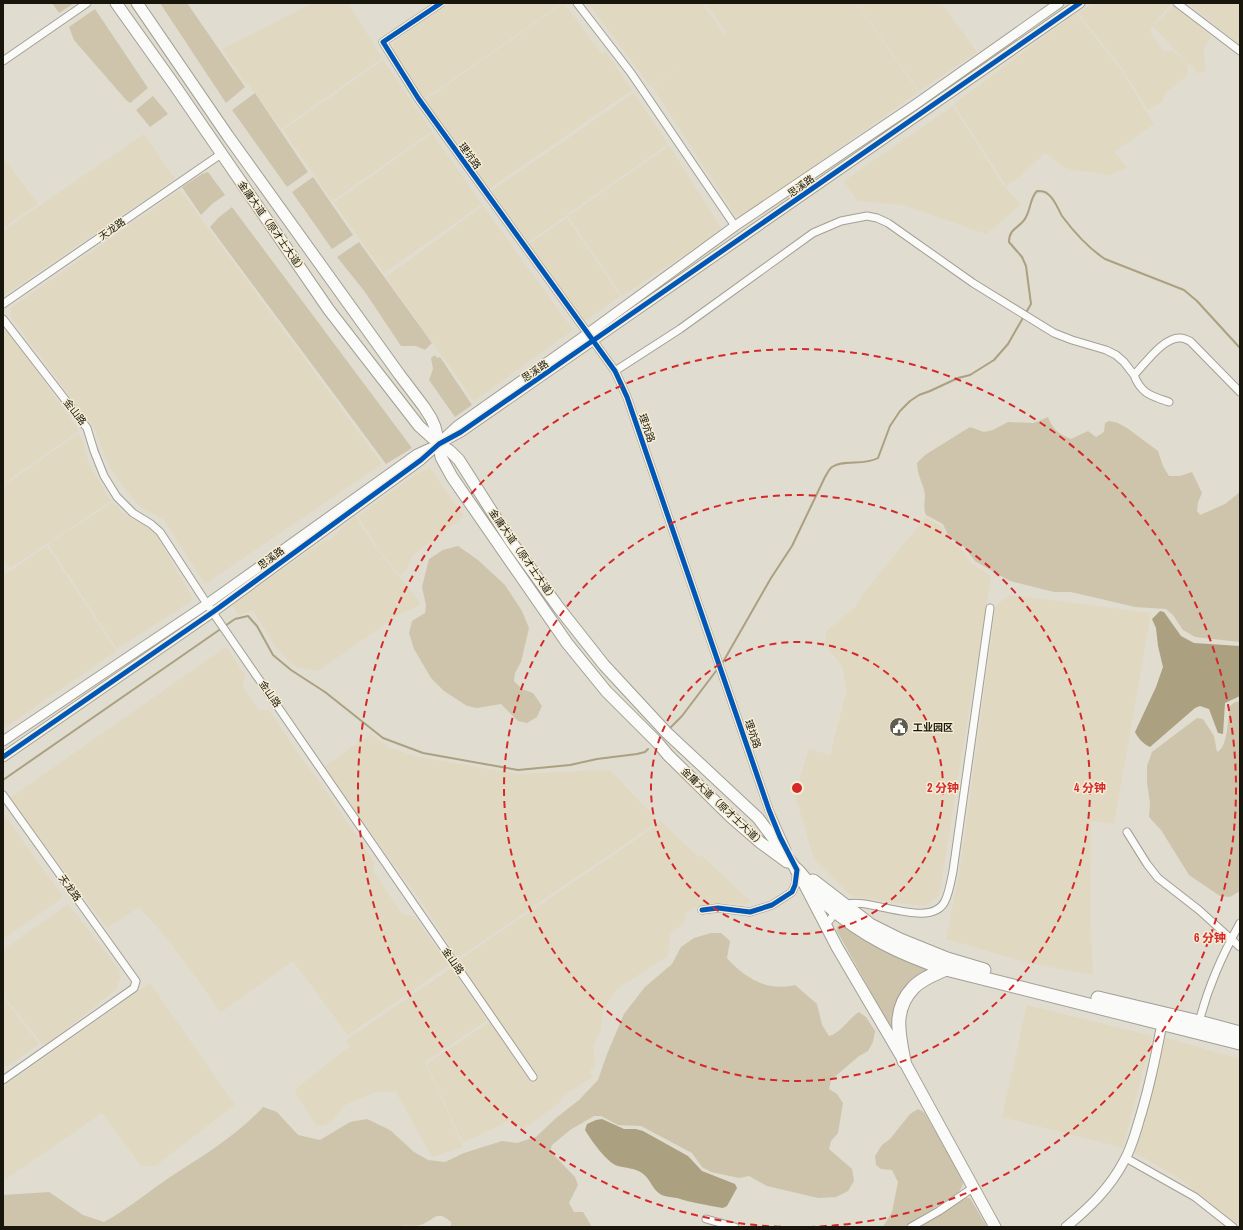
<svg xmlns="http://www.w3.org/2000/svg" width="1243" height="1230" font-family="'Archivo Narrow','Noto Sans SC',sans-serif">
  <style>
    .built { fill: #e0d8c1 }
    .green { fill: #cdc4ab }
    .water { fill: #aba080 }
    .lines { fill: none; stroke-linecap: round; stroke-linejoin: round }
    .stream { stroke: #aba080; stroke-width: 2 }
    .minor-casing { stroke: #a29f95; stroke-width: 9 }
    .tertiary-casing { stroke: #a29f95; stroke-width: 11 }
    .primary-casing { stroke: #a29f95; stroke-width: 13 }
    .motorway-casing { stroke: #a29f95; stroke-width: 15 }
    .minor { stroke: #fafaf8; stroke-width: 7 }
    .tertiary { stroke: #fafaf8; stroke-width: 9 }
    .primary { stroke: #fafaf8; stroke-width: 11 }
    .motorway { stroke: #fafaf8; stroke-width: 13 }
    .cycleway-casing { stroke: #f5edd4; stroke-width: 8 }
    .cycleway { stroke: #0057b8; stroke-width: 5 }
    .ring { fill: none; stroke: #d62828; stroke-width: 2; stroke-dasharray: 7 5 }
    .labels { text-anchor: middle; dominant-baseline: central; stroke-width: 3; stroke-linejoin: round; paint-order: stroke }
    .street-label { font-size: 10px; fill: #18150d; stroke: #f5edd4 }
    .poi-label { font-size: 10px; font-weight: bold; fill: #18150d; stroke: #f5edd4; text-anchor: start }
    .centre { fill: #d62828; stroke: #f5edd4; stroke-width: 2 }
    .ring-label { font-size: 12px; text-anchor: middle; font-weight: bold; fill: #d62828; stroke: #f5edd4; stroke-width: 3; stroke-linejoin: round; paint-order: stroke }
  </style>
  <rect width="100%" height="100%" fill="#e0dccf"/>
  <!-- built -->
  <path class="built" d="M313 3H348L382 58 281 129 255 92H253L250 86 246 84 222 49Z
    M450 3H562L424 99 393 49 395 41Z
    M564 3 602 54 606 52 632 90 489 189 424 101Z
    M588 3H702L725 35 727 33 705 3H856L918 92 744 216 735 215 652 86 686 62 650 86Z
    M857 3H941L977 52 919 91Z
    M1093 3H1170L1171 4 1154 23 1150 32 1164 52 1173 50 1187 64 1188 75 1165 93 1163 101 1148 110 1121 67 1078 13Z
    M1188 3H1240V45Z
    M1175 4 1211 37 1204 48 1205 72 1196 73 1193 66 1188 64 1153 26Z
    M1076 13 1121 70 1154 124 1114 152 1127 168 1109 175 1075 170 1063 167 1045 153 1018 178 1006 186 954 104Z
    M383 60 432 131 332 201 283 130Z
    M634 93 668 144 528 242 491 191Z
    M953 106 1001 182 1021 205 986 234 903 205 857 201 844 181Z
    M432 133 482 204 384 273 334 203Z
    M144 134 175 179 3 296V231Z
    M669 146 719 224 720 229 717 233 622 296 568 216Z
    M3 157 38 204 3 228Z
    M180 190 382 464 205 584 164 520 138 505 121 484 109 466 94 428 10 316 12 307Z
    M483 206 573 330 474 401 386 277Z
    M567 218 620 296 582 323 528 245Z
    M3 330 9 332 79 431 3 484Z
    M78 434 82 440 90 466 111 501 10 568 3 557V486Z
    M430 468 463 515 457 522 412 556 406 571 400 575 378 549 358 516 418 473Z
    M113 502 124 514 152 530 157 536 192 597 190 602 117 649 48 544Z
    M355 516 375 547 421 603 416 607 399 614 318 671 296 667 276 648 253 610 239 615 232 605 327 539 329 541Z
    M926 517 942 527 948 540 963 551 971 563 991 576 939 896 925 906 859 898 848 893 814 859 795 794 809 749 830 755 847 690 842 666 824 644 827 631 856 606 861 596Z
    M47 546 116 651 3 729V576Z
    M1010 595 1151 613 1114 824 1091 821 1090 917 1093 975 1029 963 946 939 960 869 996 605Z
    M226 647 245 675 243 687 259 710H269L307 766 322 785 375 863 373 871 402 914 414 916 449 965 348 1035 293 961 221 1012 165 936 139 907 107 928 10 798Z
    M371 734 390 748 418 757 518 774 605 770 611 771 657 820 647 829 458 958 418 897 394 865 324 767Z
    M3 813 63 897 3 939Z
    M660 820 697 856 701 855 749 900 747 904 726 903 695 907 686 913 684 923 670 934 668 956 618 988 603 1010 601 1029 593 1047 596 1065 590 1071 593 1077 565 1094 558 1104 523 1129 510 1120 463 1143 427 1064 496 1018 458 961 650 830Z
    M68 904 119 969 120 978 116 990 48 1043 42 1044 3 995V950Z
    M452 968 487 1020 425 1062 463 1147 432 1157 396 1092H375L345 1105 330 1123 322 1126 315 1124 295 1092 297 1088 350 1046 345 1041Z
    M150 983 235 1105 155 1166H141L102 1113 3 1181V1087Z
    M3 997 39 1044 3 1069Z
    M1027 1005 1152 1036 1123 1148 1002 1117Z
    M1166 1038 1240 1059V1226L1176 1176 1135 1153Z"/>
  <!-- green -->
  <path class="green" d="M52 3H74L59 13Z
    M160 3H187L245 87 226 103Z
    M95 9 148 88 130 103 126 100 74 40 69 27Z
    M255 93 308 172 287 187 232 110Z
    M153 96 168 114 150 127 136 110Z
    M208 172 225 195 212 204 201 215 182 187 202 174Z
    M313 177 353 235 332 249 292 192Z
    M232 207 412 448 386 464 210 227 218 218Z
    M359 242 432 343 425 350 416 346H401L365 292 337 257Z
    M435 355 437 358 440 357 472 405 455 417 429 380 433 369 431 358Z
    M1048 417C1052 428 1059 435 1071 439L1088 431 1096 437 1104 432 1105 423 1109 421 1118 423 1127 428 1158 451 1163 466 1169 476H1180L1192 472 1202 493 1198 502 1197 511 1200 515 1225 504 1240 492V642L1195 637 1183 630 1173 615 1166 609 1135 607 1071 592H1054L1010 581 975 561 964 547 949 537 943 524 926 515C923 508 925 502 925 495 924 484 917 476 917 463L925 455 970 427 984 432 993 430 1008 422 1034 423Z
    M458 546 478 560 505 585 522 611 529 628 521 662 515 673 514 681 522 689 533 693 542 706 537 717 527 723 518 721 501 704 477 708 467 706 444 691 431 678 414 649 409 633 412 621 425 613 426 605 422 587 429 559 443 550Z
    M1240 701V891L1230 897 1220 896 1189 875 1161 830 1149 817 1150 803 1147 783V766L1152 752 1197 718 1203 719 1214 736 1217 752C1228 748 1228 717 1230 706L1235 702Z
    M842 922 924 966 927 970C924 976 918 978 912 982 895 995 894 1007 892 1027L891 1028 837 931V927Z
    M711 933H721L730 941 727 958C745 978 767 992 795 985L817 1004 822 1025 829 1036C841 1033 848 1019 859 1012L866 1017 875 1031 873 1042 868 1051 859 1056 831 1080 829 1089 837 1094 843 1103 838 1133 831 1141 829 1149 852 1169 854 1181 848 1191 836 1197 818 1198 767 1186 749 1176 739 1178 711 1172 702 1167 692 1153 641 1126 618 1125 601 1116H594L570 1130 552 1145 550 1151 575 1177 578 1185 569 1203 574 1212H583L592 1227H451V1222C436 1208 434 1221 420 1225 413 1227 405 1224 397 1227H3V1195L49 1192 83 1215 104 1222C128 1209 148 1192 170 1177 203 1156 237 1135 263 1107L277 1112 298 1135 320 1140 350 1122 367 1119 390 1130 414 1152 428 1160 445 1162 464 1153 502 1141 517 1143 536 1137 556 1118 579 1100 598 1080 607 1054 624 1014 645 987 672 964 681 947 694 938Z
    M918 1109 924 1112 962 1176 963 1184 959 1192 908 1225 904 1227H883L892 1212 898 1182 892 1170 881 1169 876 1165 875 1156 882 1145 890 1139 910 1114Z
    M966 1198H970L987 1227H920Z"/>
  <!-- water -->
  <path class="water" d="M1160 611 1164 612 1181 636 1194 643 1240 646V696L1225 703 1223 734 1218 733 1209 709 1200 706 1195 708 1150 747C1143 744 1138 738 1135 732L1156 687 1163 667 1158 646 1156 628 1152 619Z
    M602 1119 624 1129H636L643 1131 688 1156 702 1171 735 1184 737 1188 727 1206 723 1208C707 1205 692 1203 677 1198 671 1197 665 1197 660 1194 652 1189 650 1178 642 1173 634 1168 626 1168 618 1166 607 1163 591 1140 585 1130L587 1124 596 1120Z"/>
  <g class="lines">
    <!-- stream -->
    <path class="stream" d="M723 662 771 578 792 546 825 477C827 474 829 469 832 467 844 459 864 466 878 458L890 426 900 411 910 401 919 395 930 391 958 378 970 375 994 360 1008 344 1031 304 1026 266 1022 257 1009 242C1009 227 1021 228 1026 217 1031 208 1030 198 1037 191 1042 191 1045 191 1049 195 1055 200 1058 209 1062 216 1074 232 1088 248 1105 259L1184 290 1197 301 1240 348
      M670 728 682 716 716 671
      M3 780 235 619 248 616 257 626 273 655 291 670 325 692 383 738 423 753 518 770 570 765 597 759 637 754 645 752 648 749"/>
    <!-- minor casing -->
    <g class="minor-casing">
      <path id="minor" d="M441 3 383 42 418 98 615 371 627 397 769 810 787 850
        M577 3 631 73 735 226
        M1177 3 1240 51
        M3 61 87 3
        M3 304 221 154
        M3 319 87 428 94 451 104 476 117 497 133 513 151 524 160 532 207 604 533 1077
        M615 371 680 329 813 233 841 221 867 216 877 218 888 223 973 283 1054 333 1072 340 1106 350 1116 355 1124 362 1134 375C1145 364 1164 336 1181 338 1184 338 1187 340 1190 341L1240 392
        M1134 375C1141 394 1152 396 1169 402
        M3 795 136 981 134 988 3 1080
        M1127 832 1147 864 1158 878 1199 910 1240 947
        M702 910 718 908 750 912 772 905 792 892 795 885 797 870
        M826 925C831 918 837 909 845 905 866 895 931 931 945 901 949 893 951 881 953 871L990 608
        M1199 1022C1209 984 1222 956 1240 923
        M1126 1158 1195 1197 1233 1227
        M706 1219 735 1227
        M911 1227 939 1211 974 1187"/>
    </g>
    <!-- tertiary casing -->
    <g class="tertiary-casing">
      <path id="tertiary" d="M445 437 457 426 587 334 735 226 916 104 1059 3
        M3 741 207 604 417 454 430 448
        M3 757 213 612 421 460 439 444 461 432 1080 3
        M1066 1227C1089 1208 1110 1188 1124 1161 1131 1149 1135 1135 1139 1121 1149 1089 1156 1056 1162 1023"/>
    </g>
    <!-- primary casing -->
    <g class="primary-casing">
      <path id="primary" d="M116 3 173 83 329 310 419 426 439 444 441 457 452 477 567 643 606 691 658 743 668 755 731 817 761 843 787 862
        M137 3 228 136 399 374 424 407 431 418 435 427 439 444 450 451 459 460 510 540 559 608 604 665 666 732 758 818 797 870 837 947 904 1061 995 1227"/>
    </g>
    <!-- motorway casing -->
    <g class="motorway-casing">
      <path id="motorway" d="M797 870C807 881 817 895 828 905 863 936 902 954 946 969L1240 1043
        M813 881 870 925 900 940 947 959 984 970
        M1098 998 1199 1022 1240 1033
        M904 1061C899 1035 892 1010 913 988 921 979 935 974 946 969"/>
    </g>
    <!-- minor -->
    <use href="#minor" class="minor"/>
    <!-- tertiary -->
    <use href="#tertiary" class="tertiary"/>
    <!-- primary -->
    <use href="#primary" class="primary"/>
    <!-- motorway -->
    <use href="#motorway" class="motorway"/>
    <!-- cycleway casing -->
    <g class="cycleway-casing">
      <path id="cycleway" d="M441 3 383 42 418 98 615 371 627 397 769 810 780 837 797 870 795 885 792 892 772 905 750 912 718 908 702 910
        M3 757 213 612 421 460 439 444 461 432 1080 3"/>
    </g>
    <!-- cycleway -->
    <use href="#cycleway" class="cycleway"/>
  </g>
  <!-- distance rings -->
  <g class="ring">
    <circle cx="797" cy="788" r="146"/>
    <circle cx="797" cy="788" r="293"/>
    <path d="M793 1227A439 439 0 1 1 801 1227"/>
  </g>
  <!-- icons -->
  <defs>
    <g id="civic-disc" transform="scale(1)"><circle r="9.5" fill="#5e5b51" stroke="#f5edd4"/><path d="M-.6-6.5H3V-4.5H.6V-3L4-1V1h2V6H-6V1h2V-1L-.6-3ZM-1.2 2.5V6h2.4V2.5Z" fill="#fff"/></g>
  </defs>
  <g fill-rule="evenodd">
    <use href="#civic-disc" x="899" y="727"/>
  </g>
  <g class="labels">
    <!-- street labels -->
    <g class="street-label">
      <text transform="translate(470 156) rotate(54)">理坑路</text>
      <text transform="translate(801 186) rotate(-35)">思溪路</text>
      <text transform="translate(272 227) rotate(55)">金庸大道（原才士大道）</text>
      <text transform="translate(112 229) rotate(-35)">天龙路</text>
      <text transform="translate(535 371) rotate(-34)">思溪路</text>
      <text transform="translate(75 412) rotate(52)">金山路</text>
      <text transform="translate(647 428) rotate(71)">理坑路</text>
      <text transform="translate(523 555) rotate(55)">金庸大道（原才士大道）</text>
      <text transform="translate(271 558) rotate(-36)">思溪路</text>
      <text transform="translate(270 694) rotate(56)">金山路</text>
      <text transform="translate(753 734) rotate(71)">理坑路</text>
      <text transform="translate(723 807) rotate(43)">金庸大道（原才士大道）</text>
      <text transform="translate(70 888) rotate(54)">天龙路</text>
      <text transform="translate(453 961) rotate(55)">金山路</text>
    </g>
    <!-- poi labels -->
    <g class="poi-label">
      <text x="913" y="727">工业园区</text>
    </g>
  </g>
  <circle cx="797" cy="788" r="6" class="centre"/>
  <g class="ring-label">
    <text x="943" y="792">2 分钟</text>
    <text x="1090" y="792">4 分钟</text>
    <text x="1210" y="942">6 分钟</text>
  </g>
  <!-- border -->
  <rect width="1243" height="1230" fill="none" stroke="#18150d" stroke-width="8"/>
</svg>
